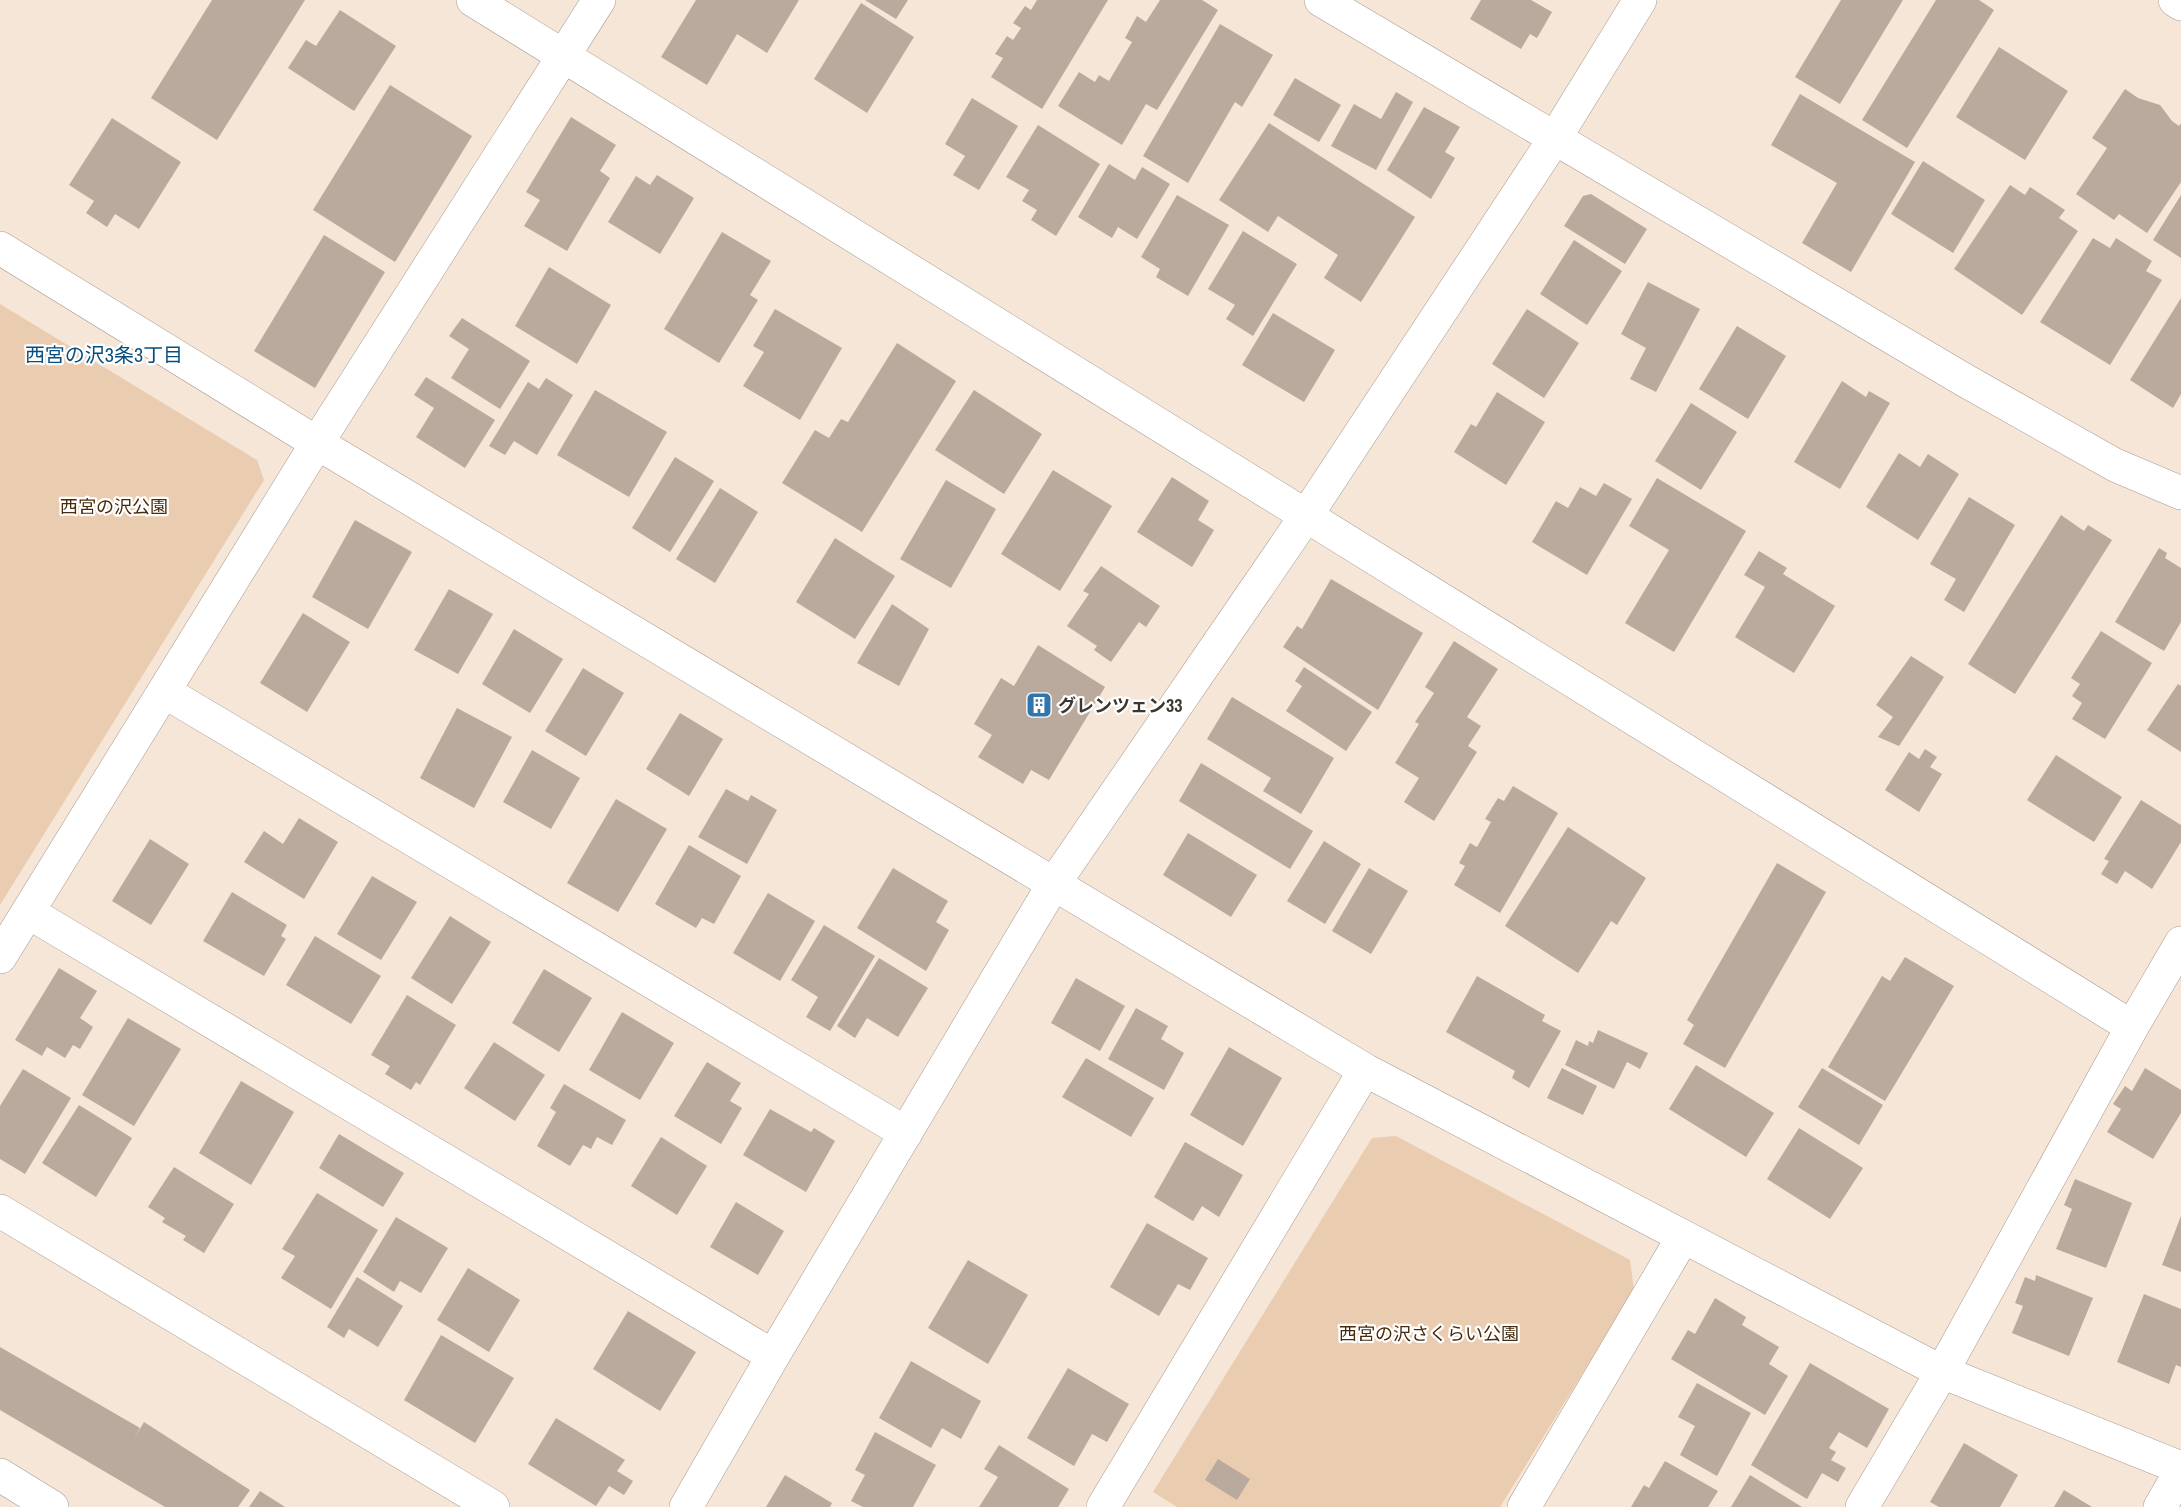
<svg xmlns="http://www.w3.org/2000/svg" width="2181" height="1507" font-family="'Archivo Narrow','Noto Sans JP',sans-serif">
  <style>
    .green { fill: #eaccb1 }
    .building { fill: #b9aa9d }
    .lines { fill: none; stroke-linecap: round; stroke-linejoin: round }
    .street-casing { stroke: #a99b8e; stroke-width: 34 }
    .secondary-casing { stroke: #a99b8e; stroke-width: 34 }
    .street { stroke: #fff; stroke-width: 33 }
    .secondary { stroke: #fff; stroke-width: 33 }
    .labels { text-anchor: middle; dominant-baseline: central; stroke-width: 4.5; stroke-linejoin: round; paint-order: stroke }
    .park-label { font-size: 18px; fill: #482b0b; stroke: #fff }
    .poi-label { font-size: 18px; font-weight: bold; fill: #3c3631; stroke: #fff; text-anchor: start }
    .neighbourhood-label { font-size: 20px; fill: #064e7d; stroke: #fff }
  </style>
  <rect width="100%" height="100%" fill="#f5e6d8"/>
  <!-- green -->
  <path class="green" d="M0 304 257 460 264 480 0 905Z
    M1396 1136 1630 1260 1634 1290 1500 1507H1177L1153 1492 1372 1138Z"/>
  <!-- building -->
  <path class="building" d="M212 0H305L217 140 151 98Z
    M696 0H799L767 53 737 34 707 85 661 57Z
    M865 0H908L896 19Z
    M1037 0H1108L1042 109 991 77 1003 58 995 54 1007 36 1013 40 1021 28 1013 23 1025 6 1031 10Z
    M1160 0H1202L1218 10 1157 110 1146 104 1122 145 1058 106 1079 72 1095 82 1099 75 1109 81 1132 42 1125 38 1137 16 1146 22Z
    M1481 0H1531L1552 12 1537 38 1530 34 1521 49 1470 19Z
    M1841 0H1903L1840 104 1795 77Z
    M1936 0H1979L1994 10 1907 148 1862 120Z
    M861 3 914 37 867 113 814 79Z
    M340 10 396 46 354 111 288 68 306 40 316 46Z
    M1220 24 1273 55 1242 107 1235 102 1188 183 1143 156Z
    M1999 47 2068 91 2025 160 1956 117Z
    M1295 78 1341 105 1319 142 1273 115Z
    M390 85 472 136 395 262 313 210Z
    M2125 89 2138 98 2160 105 2172 121 2179 126 2181 123V182L2147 233 2119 214 2114 220 2076 194 2107 148 2092 138Z
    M1396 92 1413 102 1376 170 1331 146 1354 104 1381 119Z
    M1800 94 1915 162 1851 272 1802 243 1837 183 1771 145Z
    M972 98 1018 126 979 190 953 175 965 156 945 144Z
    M1424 107 1460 127 1445 152 1455 158 1431 199 1387 170Z
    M571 117 616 145 600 171 610 178 567 251 524 226 540 200 526 192Z
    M112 118 181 162 139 229 115 214 107 227 86 213 94 201 69 185Z
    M1269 123 1415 217 1361 302 1324 278 1338 255 1278 216 1268 232 1219 200Z
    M1038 125 1100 164 1056 236 1031 220 1037 210 1022 201 1029 190 1006 177Z
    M1923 161 1985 200 1953 253 1891 214Z
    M1109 164 1135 180 1142 167 1170 184 1137 239 1118 227 1112 238 1078 217Z
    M657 175 694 198 660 254 608 222 636 176 650 185Z
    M2010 185 2025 195 2030 187 2065 210 2059 218 2078 231 2022 315 1954 269Z
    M1591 194 1647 229 1625 264 1564 226 1583 196Z
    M1177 195 1229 225 1188 296 1156 277 1160 269 1141 257Z
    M2181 195V258L2153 240Z
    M1243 231 1297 264 1253 336 1226 319 1235 305 1208 289Z
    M722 232 771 261 750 295 758 300 719 363 664 329Z
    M324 235 385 272 315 388 254 351Z
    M2093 238 2110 248 2116 238 2152 261 2146 271 2162 280 2110 365 2040 322Z
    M1574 240 1622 271 1587 325 1540 294Z
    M549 267 611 305 577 364 515 326Z
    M1648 282 1700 309 1656 392 1630 379 1646 348 1621 334Z
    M2181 298V394L2173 408 2130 380Z
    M775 309 842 348 800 420 743 386 764 352 753 346Z
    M1527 309 1579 343 1544 398 1492 364Z
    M1273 313 1335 350 1304 402 1242 365Z
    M462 318 530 361 500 409 451 378 469 349 449 336Z
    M1737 326 1786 356 1748 419 1699 389Z
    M897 343 956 381 862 532 782 483 815 430 829 438 841 419 848 422Z
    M426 377 495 420 465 468 416 437 434 408 414 395Z
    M546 378 573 395 537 455 514 441 505 455 489 446 528 382 539 389Z
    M1842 381 1866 397 1869 391 1890 403 1840 489 1794 462Z
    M595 390 667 432 629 497 557 455Z
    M974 390 1042 434 1004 494 935 450Z
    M1497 392 1545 422 1506 485 1454 452 1471 424 1476 427Z
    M1691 403 1737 432 1701 490 1655 461Z
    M1899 453 1920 467 1928 454 1959 474 1918 540 1866 507Z
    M675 457 714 481 670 552 632 528Z
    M1053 470 1112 506 1060 591 1001 554Z
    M1172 477 1209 501 1198 520 1214 530 1192 567 1137 532Z
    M1657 478 1746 531 1674 652 1625 623 1669 550 1629 526Z
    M946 480 996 509 951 588 900 559Z
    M1604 483 1632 499 1587 575 1532 542 1556 501 1568 508 1580 487 1596 496Z
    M720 488 758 512 715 583 676 559Z
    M1969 497 2015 525 1964 612 1944 600 1956 579 1930 564Z
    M2061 515 2084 531 2088 525 2112 540 2015 694 1968 664Z
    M355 520 412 552 368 629 312 597Z
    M835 538 895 576 855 639 796 602Z
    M2159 548 2167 553 2165 558 2181 568V622L2164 651 2115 622Z
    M1759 551 1787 568 1783 574 1835 606 1794 673 1735 637 1765 587 1744 575Z
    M1101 566 1160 606 1146 627 1139 622 1111 662 1094 650 1097 646 1067 626 1089 594 1083 591Z
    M1331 579 1423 633 1378 710 1283 647 1297 626 1302 629Z
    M449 589 493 614 458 674 414 650Z
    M892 604 929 629 899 686 857 663Z
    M303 613 350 642 307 712 260 683Z
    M514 629 563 659 530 713 482 684Z
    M2101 631 2152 663 2105 739 2072 719 2082 703 2072 696 2080 684 2071 678Z
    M1454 641 1498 669 1467 717 1481 726 1468 746 1477 752 1434 821 1404 802 1419 778 1395 763 1419 724 1415 722 1434 693 1425 687Z
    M1038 645 1105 687 1049 780 1031 770 1023 784 978 757 992 735 974 724 1001 678 1014 686Z
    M1911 656 1944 677 1899 746 1878 737 1893 717 1876 705Z
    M1304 667 1372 712 1346 751 1286 711 1302 686 1295 681Z
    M583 668 624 693 586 756 545 731Z
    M2178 684 2181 686V752L2147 730Z
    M1232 697 1334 758 1301 814 1263 791 1271 778 1207 739Z
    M457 708 512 737 474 808 420 778Z
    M680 713 723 739 689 796 646 769Z
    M1925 749 1937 757 1930 767 1942 774 1919 812 1885 790 1909 752 1919 759Z
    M532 750 580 778 551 829 503 802Z
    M2056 755 2122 797 2094 842 2027 800Z
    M1201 763 1313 831 1290 869 1179 801Z
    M1513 786 1558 813 1500 913 1454 885 1465 866 1459 863 1470 843 1477 847 1491 822 1485 819 1498 798 1504 801Z
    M726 789 748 801 751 795 777 810 747 864 698 837Z
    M616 799 667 829 618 912 567 883Z
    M2141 800 2181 825V842L2152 889 2125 871 2117 884 2101 874 2109 861 2104 859Z
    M299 818 338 842 304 899 244 862 264 831 283 844Z
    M1568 827 1646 878 1617 925 1611 921 1578 973 1505 926Z
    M1188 833 1257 875 1231 917 1163 875Z
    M150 839 189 864 151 925 112 901Z
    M1324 841 1361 864 1325 924 1287 901Z
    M689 845 741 876 714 924 702 918 696 928 655 904Z
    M1777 863 1826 892 1725 1068 1683 1044 1694 1025 1687 1020Z
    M893 868 948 901 936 922 949 930 926 971 857 928Z
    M1369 868 1408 891 1371 954 1332 931Z
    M372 876 417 902 381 960 337 934Z
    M232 892 287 925 281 936 286 939 264 976 203 941Z
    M768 893 815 921 780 981 733 953Z
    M450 916 491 942 452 1004 411 978Z
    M824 925 875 956 830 1031 806 1017 818 997 791 980Z
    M315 936 381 976 351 1024 286 985Z
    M1905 957 1954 986 1885 1101 1828 1067 1882 976 1890 981Z
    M879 958 928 988 898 1037 867 1018 855 1038 837 1026Z
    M59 968 97 991 80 1018 93 1027 80 1049 73 1045 65 1058 47 1047 42 1056 15 1040Z
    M544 969 592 998 559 1052 512 1023Z
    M1477 976 1545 1015 1542 1021 1561 1031 1529 1088 1512 1078 1515 1071 1446 1032Z
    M1076 978 1125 1006 1100 1051 1051 1023Z
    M407 995 456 1025 420 1085 416 1082 411 1090 385 1074 390 1066 371 1055Z
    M1136 1008 1168 1026 1161 1039 1184 1053 1164 1090 1108 1059Z
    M622 1012 674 1043 640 1100 589 1070Z
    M128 1018 181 1049 134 1126 82 1095Z
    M1598 1030 1648 1053 1640 1069 1627 1062 1614 1089 1565 1065 1576 1040 1588 1046 1589 1041 1593 1043Z
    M494 1042 545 1075 515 1121 464 1088Z
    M1229 1047 1282 1078 1243 1146 1190 1115Z
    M1086 1058 1154 1098 1131 1137 1062 1097Z
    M707 1062 741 1083 730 1101 742 1108 721 1144 674 1116Z
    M1696 1065 1774 1113 1746 1157 1669 1109Z
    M1562 1068 1597 1086 1583 1115 1547 1098Z
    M1822 1068 1883 1105 1859 1145 1798 1107Z
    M2145 1068 2181 1090V1113L2153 1159 2107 1132 2121 1109 2113 1104 2125 1086 2132 1091Z
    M23 1069 71 1098 25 1174 0 1159V1106Z
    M241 1081 294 1112 251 1185 199 1153Z
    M564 1084 626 1120 612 1145 597 1137 591 1149 583 1145 570 1166 537 1146 556 1112 550 1108Z
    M79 1105 132 1138 96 1197 42 1163Z
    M770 1109 811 1132 814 1128 835 1141 806 1192 743 1155Z
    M1799 1128 1863 1168 1830 1219 1767 1179Z
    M339 1134 404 1173 383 1207 319 1168Z
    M661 1137 707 1166 677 1215 631 1186Z
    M1185 1142 1243 1175 1219 1217 1202 1206 1193 1221 1154 1197Z
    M174 1167 234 1204 204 1253 183 1240 186 1236 162 1222 165 1218 148 1207Z
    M2075 1179 2132 1203 2106 1268 2056 1249 2072 1209 2064 1205Z
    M317 1193 378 1230 331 1309 281 1278 295 1256 282 1249Z
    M736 1202 784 1231 758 1275 710 1247Z
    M2181 1216V1272L2162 1265Z
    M396 1217 448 1248 421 1293 400 1281 394 1292 363 1272Z
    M1147 1223 1208 1258 1190 1290 1178 1284 1159 1316 1110 1287Z
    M968 1260 1028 1295 988 1364 928 1328Z
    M468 1268 520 1300 489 1352 437 1320Z
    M2036 1275 2093 1298 2069 1356 2012 1333 2023 1306 2015 1303 2025 1277 2035 1281Z
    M357 1277 403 1306 378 1347 349 1329 344 1338 327 1327Z
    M2144 1294 2181 1309V1367L2176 1365 2169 1384 2117 1362Z
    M1715 1298 1746 1317 1742 1325 1779 1347 1769 1364 1788 1376 1765 1415 1671 1359 1688 1330 1695 1334Z
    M628 1311 696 1352 660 1411 593 1369Z
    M441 1335 514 1378 475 1443 404 1400Z
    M0 1347 140 1428 133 1441 144 1422 250 1490 238 1507H165L0 1410Z
    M911 1361 981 1401 961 1439 942 1428 931 1448 879 1418Z
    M1810 1363 1889 1409 1867 1448 1839 1432 1829 1448 1836 1452 1831 1460 1846 1468 1838 1482 1822 1473 1807 1499 1751 1465Z
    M1068 1368 1129 1404 1107 1442 1092 1434 1074 1466 1027 1438Z
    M1697 1383 1751 1413 1717 1476 1680 1455 1695 1426 1678 1417Z
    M556 1418 625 1460 617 1471 633 1481 624 1495 609 1486 596 1506 528 1464Z
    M875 1432 936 1465 913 1507H863L851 1501 865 1475 855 1470Z
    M1964 1443 2018 1475 2000 1507H1939L1930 1502Z
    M999 1445 1069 1489 1058 1507H979L998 1477 984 1469Z
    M1218 1459 1250 1479 1237 1500 1205 1480Z
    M1665 1461 1718 1491 1708 1507H1631L1644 1485 1649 1488Z
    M785 1475 832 1503 830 1507H766Z
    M1750 1475 1802 1507H1731Z
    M2064 1490 2092 1507H2054Z
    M260 1491 285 1507H249Z"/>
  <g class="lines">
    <!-- street casing -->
    <g class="street-casing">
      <path id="street" d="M473 0 2132 1027
        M1321 0 1966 381 2115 465 2181 493
        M0 248 317 443 1365 1070 1942 1372 2181 1468
        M165 692 906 1133
        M28 912 773 1356
        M0 957 317 443 599 0
        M0 1211 493 1507
        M686 1507 773 1356 1053 885 1306 516 1555 138 1640 0
        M1103 1507 1365 1070
        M1524 1507 1683 1237
        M1862 1507 1942 1372 2132 1027 2181 943
        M2160 1507 2181 1471"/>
    </g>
    <!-- secondary casing -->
    <g class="secondary-casing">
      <path id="secondary" d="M2175 0 2181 4
        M0 1475 52 1507"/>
    </g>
    <!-- street -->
    <use href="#street" class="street"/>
    <!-- secondary -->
    <use href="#secondary" class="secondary"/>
  </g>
  <!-- icons -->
  <defs>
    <g id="building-square" transform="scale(1.35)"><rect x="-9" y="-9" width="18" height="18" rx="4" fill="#3076ab" stroke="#fff"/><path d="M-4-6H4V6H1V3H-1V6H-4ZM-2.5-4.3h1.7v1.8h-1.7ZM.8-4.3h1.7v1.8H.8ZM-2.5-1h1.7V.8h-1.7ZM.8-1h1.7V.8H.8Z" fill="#fff"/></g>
  </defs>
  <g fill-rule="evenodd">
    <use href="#building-square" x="1039" y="705"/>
  </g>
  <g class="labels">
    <!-- park labels -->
    <g class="park-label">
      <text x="114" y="506">西宮の沢公園</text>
      <text x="1429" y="1333">西宮の沢さくらい公園</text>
    </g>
    <!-- poi labels -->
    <g class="poi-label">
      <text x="1058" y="705">グレンツェン33</text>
    </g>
    <!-- neighbourhood labels -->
    <g class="neighbourhood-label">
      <text x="104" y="354">西宮の沢3条3丁目</text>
    </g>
  </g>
</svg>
